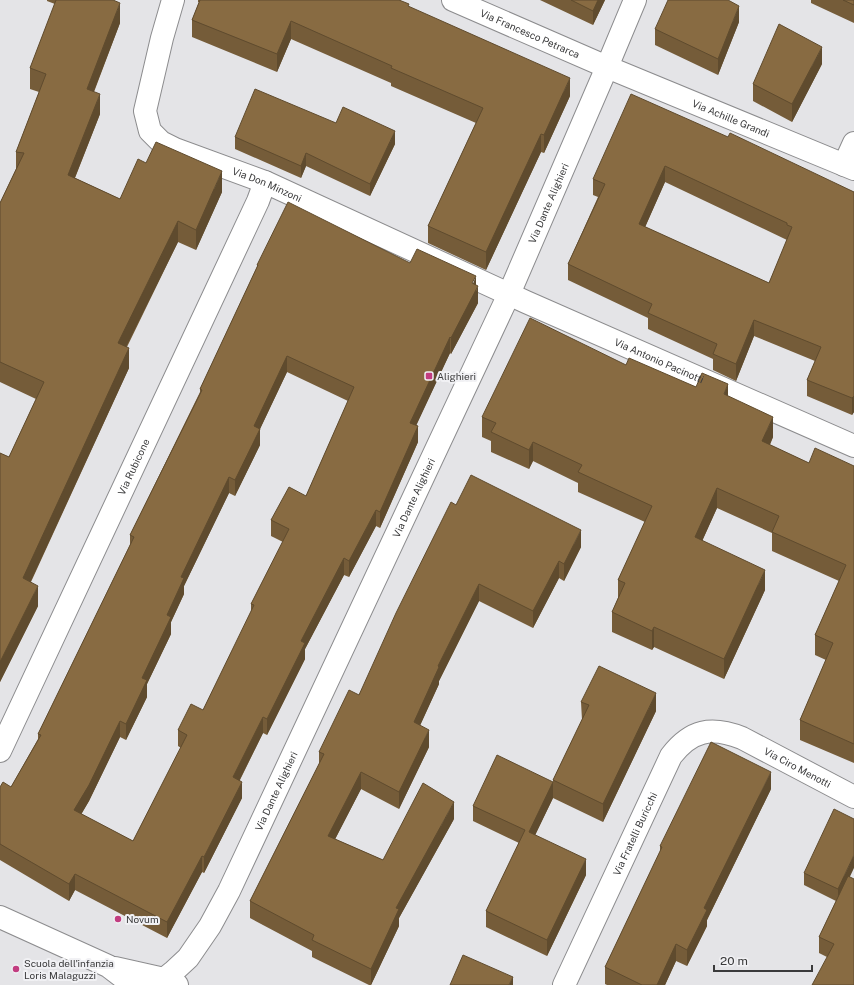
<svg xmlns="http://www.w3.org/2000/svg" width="854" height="985" font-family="'Public Sans',sans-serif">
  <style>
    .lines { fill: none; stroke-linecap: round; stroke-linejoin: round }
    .minor-casing { stroke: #8c8c8e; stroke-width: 24 }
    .minor { stroke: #fff; stroke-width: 22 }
    .wall { fill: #755c39; fill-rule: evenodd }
    .shaded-wall { fill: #5f4b2e }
    .building { fill: #886b42; stroke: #5f4b2e; fill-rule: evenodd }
    .poi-dot { fill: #c23d80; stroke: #f1f1f4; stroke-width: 1.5 }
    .labels { text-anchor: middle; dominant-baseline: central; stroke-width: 4; stroke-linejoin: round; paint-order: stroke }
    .street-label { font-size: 10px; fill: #3a3a3b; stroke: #f1f1f4 }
    .poi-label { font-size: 10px; fill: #3a3a3b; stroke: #f1f1f4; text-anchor: start }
  </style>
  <rect width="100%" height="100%" fill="#e4e4e7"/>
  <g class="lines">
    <!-- minor casing -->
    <g class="minor-casing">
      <g id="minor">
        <path id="s1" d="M173 0 162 38 145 111 150 131 161 142 175 149 265 182 526 302 854 446"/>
        <path id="s2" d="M453 0 607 67 854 169"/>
        <path d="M844 165 854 143"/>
        <path id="s3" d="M0 751 258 201 265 182"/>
        <path d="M0 917 108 966 133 985"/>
        <path d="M115 968 164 979 177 985"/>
        <path id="s4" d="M164 979 174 971 188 958 210 926 229 891 509 294 607 67 635 0"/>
        <path id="s5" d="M564 985 671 756C691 730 711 726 742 738L854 797"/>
      </g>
    </g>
    <!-- minor -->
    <use href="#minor" class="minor"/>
  </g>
  <!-- wall -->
  <path class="wall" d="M47 0H113L120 23 94 92 100 114 75 178 120 199 146 163 222 192 196 250 178 242 127 347 129 368 31 582 38 606 0 682V453L9 457 36 399 0 382V203L16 169V152L39 92 30 89V68L55 4 47 1Z
    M198 0H399L409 7 570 96 544 153 541 152 486 270 428 243V226L476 123 391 86V83L291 39 277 72 192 37V20L199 2H198Z
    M540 0H605L593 25Z
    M811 0H854V23L811 3Z
    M739 22 718 75 655 45V29Z
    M822 64 792 122 753 101V84Z
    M336 123 395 144 370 196 306 166 301 178 235 149V137Z
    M728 137 854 192V412L852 415 807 396V380L815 361 754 336 736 381 713 370V359L648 329V318L568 280V264L598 197 593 195V179ZM665 182 787 240 769 283 645 227Z
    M410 263 476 285 478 303 451 354 450 353 416 425 418 442 380 528 376 526 349 577 344 575 305 649V659L267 735 263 733 240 780 242 798 204 873 202 872 167 938 75 890 69 901 0 860V787H11L38 739V734L130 545V535L200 392V389L257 267V265ZM287 372 348 401 306 496 271 520V536L283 542 251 604V613L203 710 178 730V746L181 748 133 841 81 814 89 801 120 737 126 740 147 697V684L171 634V622L184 594V586L229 493 235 496 260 445V429Z
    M626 365 696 387 728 396 773 437 770 445 809 463 854 466V763L800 740V720L826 660 815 655V635L839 581 772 551V533L717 508 702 541 765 590 724 679 654 647 652 650 612 632V612L618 598V580L645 522 578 492V483L533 461 529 469 491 452V441L482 437V417Z
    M456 505 581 547 564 581 559 578 533 628 479 601 439 681V684L420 725 429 747 399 809 361 789 335 839 383 860 454 819 399 918V926L371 985H369L312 957V951L250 918V901L319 764V752L359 695Z
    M581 702 656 711 603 822 553 798 535 835 586 875 547 956 486 927V911L519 843 473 821V806L553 782V780L582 720Z
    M771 789 707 920V926L687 966 676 961 665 985H607L605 984V967L660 852V846Z
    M804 873 850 877 854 985 827 957 819 953V937L836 901 804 885Z"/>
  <!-- shaded-wall -->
  <path class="shaded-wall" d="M598 0H605L593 25V11Z
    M120 3V23L87 109V89Z
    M739 6V22L718 75V59Z
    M291 21V39L277 72V54Z
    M822 47V64L792 122V104Z
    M570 78V96L544 153V135Z
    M100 94V114L68 195V175Z
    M395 131V144L370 196V184Z
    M541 134V152L486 270V252Z
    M306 153V166L301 178V166Z
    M665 166V182L639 241V224Z
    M222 171V192L196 250V230Z
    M178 221V242L118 363V343Z
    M476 276V291L478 286V303L451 354V338Z
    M754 320V336L736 381V364Z
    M450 337V353L410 439V423Z
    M129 348V368L23 598V578Z
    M287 356V372L260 429V445L235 496V480L254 426Z
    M728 384V404L724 394Z
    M854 395V412L852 415V398Z
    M773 417V437L762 461V441Z
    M418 426V442L380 528V512Z
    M533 442V461L529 469V450Z
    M229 477V493L184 586V594L171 622V634L147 684V697L126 740V724L142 678 181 577Z
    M717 488V508L695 557V537Z
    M376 510V526L349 577V561Z
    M581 530V547L564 581V564Z
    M344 558V575L305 649V659L267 735V719L301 641Z
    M559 561V578L533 628V611Z
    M765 570V590L724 679V659Z
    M479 584V601L439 681V684L414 739V722L438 666Z
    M38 586V606L0 682V662Z
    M654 627V647L652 650V631Z
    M656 693V711L603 822V804Z
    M263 717V733L233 793V777Z
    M120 721V737L89 801 74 827V810Z
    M429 730V747L399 809V792Z
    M361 772V789L328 853V836Z
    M771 772V789L707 920V926L687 966V950L704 908Z
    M242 782V798L204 873V857Z
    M553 782V798L529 848V832Z
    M454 802V819L399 918V926L371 985V969L396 908Z
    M854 855V868L838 902V889Z
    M202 856V872L167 938V922Z
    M586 859V875L547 956V940Z
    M75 874V890L69 901V884Z
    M676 944V961L665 985H657Z
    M513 977V985H509Z"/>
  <!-- building -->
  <path class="building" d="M56 0H113L120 3 87 89 100 94 68 175 120 199 138 159 146 163 156 142 222 171 196 230 178 221 118 343 129 348 23 578 38 586 0 662V453L9 457 44 382 0 362V203L24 153 16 152 46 74 30 68Z
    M200 0H399L409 4 408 6 570 78 544 135 541 134 486 252 428 226 483 108 391 68 392 66 291 21 277 54 192 20Z
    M571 0H598L593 11Z
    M668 0H728L739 6 718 59 655 29Z
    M843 0H854V5Z
    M779 24 822 47 792 104 753 84Z
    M255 89 336 123 343 107 395 131 370 184 306 153 301 166 235 137Z
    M631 94 728 137 730 133 854 192V396L852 398 807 380 821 347 754 320 736 364 713 354 717 344 648 313 652 304 568 264 605 184 593 179ZM665 166 787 223V225L792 227 769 283 639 224Z
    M288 202 410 263 417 249 476 276 472 283 478 286 451 338 450 337 410 423 418 426 380 512 376 510 349 561 344 558 301 641 305 643 267 719 263 717 233 777 242 782 204 857 202 856 167 922 75 874 69 884 0 844V787L3 782 11 787 41 735 38 734 134 537 130 535 202 390 200 389 258 265H257ZM287 356 354 387 306 496 289 487 271 520 289 529 251 604 254 605 203 710 191 704 178 730 187 735 133 841 74 810 89 785 120 721 126 724 147 680 142 678 171 617 167 615 184 578 181 577 229 477 235 480 260 429 254 426Z
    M530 318 626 365 629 358 696 387 702 373 728 384 724 394 773 417 762 441 809 463 815 448 854 466V744L800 720 833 643 815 635 846 565 772 532 779 516 717 488 695 537 765 570 724 659 654 627 652 631 612 612 625 583 618 580 652 506 578 472 582 465 533 442 529 450 491 432 496 423 482 417Z
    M471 475 581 530 564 564 559 561 533 611 479 584 438 666 439 667 414 722 429 730 399 792 361 772 328 836 383 860 423 783 454 802 396 908 399 909 371 969 312 940 314 935 250 901 324 754 319 752 349 690 359 695 396 613 451 502 456 505Z
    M599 666 656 693 603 804 553 780 589 705 581 702Z
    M711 742 771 772 704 908 707 910 687 950 676 944 657 985H642L605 967 662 847 660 846Z
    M497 755 553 782 529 832 586 859 547 940 486 911 525 830 473 806Z
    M834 809 854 819V855L838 889 804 873Z
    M848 876 854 879V985H812L834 944 819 937Z
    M463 955 513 977 509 985H450Z"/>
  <!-- markers -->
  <g class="poi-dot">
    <rect x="425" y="372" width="8" height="8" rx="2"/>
    <circle cx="118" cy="919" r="4"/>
    <circle cx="16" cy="969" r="4"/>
  </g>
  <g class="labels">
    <!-- street labels -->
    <g class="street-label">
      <text stroke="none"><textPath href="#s2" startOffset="84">Via Francesco Petrarca</textPath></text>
      <text stroke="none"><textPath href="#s2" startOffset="302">Via Achille Grandi</textPath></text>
      <text stroke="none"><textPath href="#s1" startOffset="265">Via Don Minzoni</textPath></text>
      <text stroke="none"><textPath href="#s4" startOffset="869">Via Dante Alighieri</textPath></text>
      <text stroke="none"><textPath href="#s1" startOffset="695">Via Antonio Pacinotti</textPath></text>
      <text stroke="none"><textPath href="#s3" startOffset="314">Via Rubicone</textPath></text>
      <text stroke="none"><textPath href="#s4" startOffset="545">Via Dante Alighieri</textPath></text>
      <text stroke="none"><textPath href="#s5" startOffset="396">Via Ciro Menotti</textPath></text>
      <text stroke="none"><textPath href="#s4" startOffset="221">Via Dante Alighieri</textPath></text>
      <text stroke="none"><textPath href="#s5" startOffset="167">Via Fratelli Buricchi</textPath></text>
    </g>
    <!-- poi labels -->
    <g class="poi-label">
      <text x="437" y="376">Alighieri</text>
      <text x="126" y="919">Novum</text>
      <text x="24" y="963">Scuola dell'infanzia<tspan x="24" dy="12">Loris Malaguzzi</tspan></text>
    </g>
  </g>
  <!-- scale -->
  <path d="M714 965v6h98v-6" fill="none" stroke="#3a3a3b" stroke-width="2"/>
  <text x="720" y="965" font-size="12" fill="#3a3a3b" stroke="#f1f1f4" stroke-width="3" paint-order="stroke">20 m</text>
</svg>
